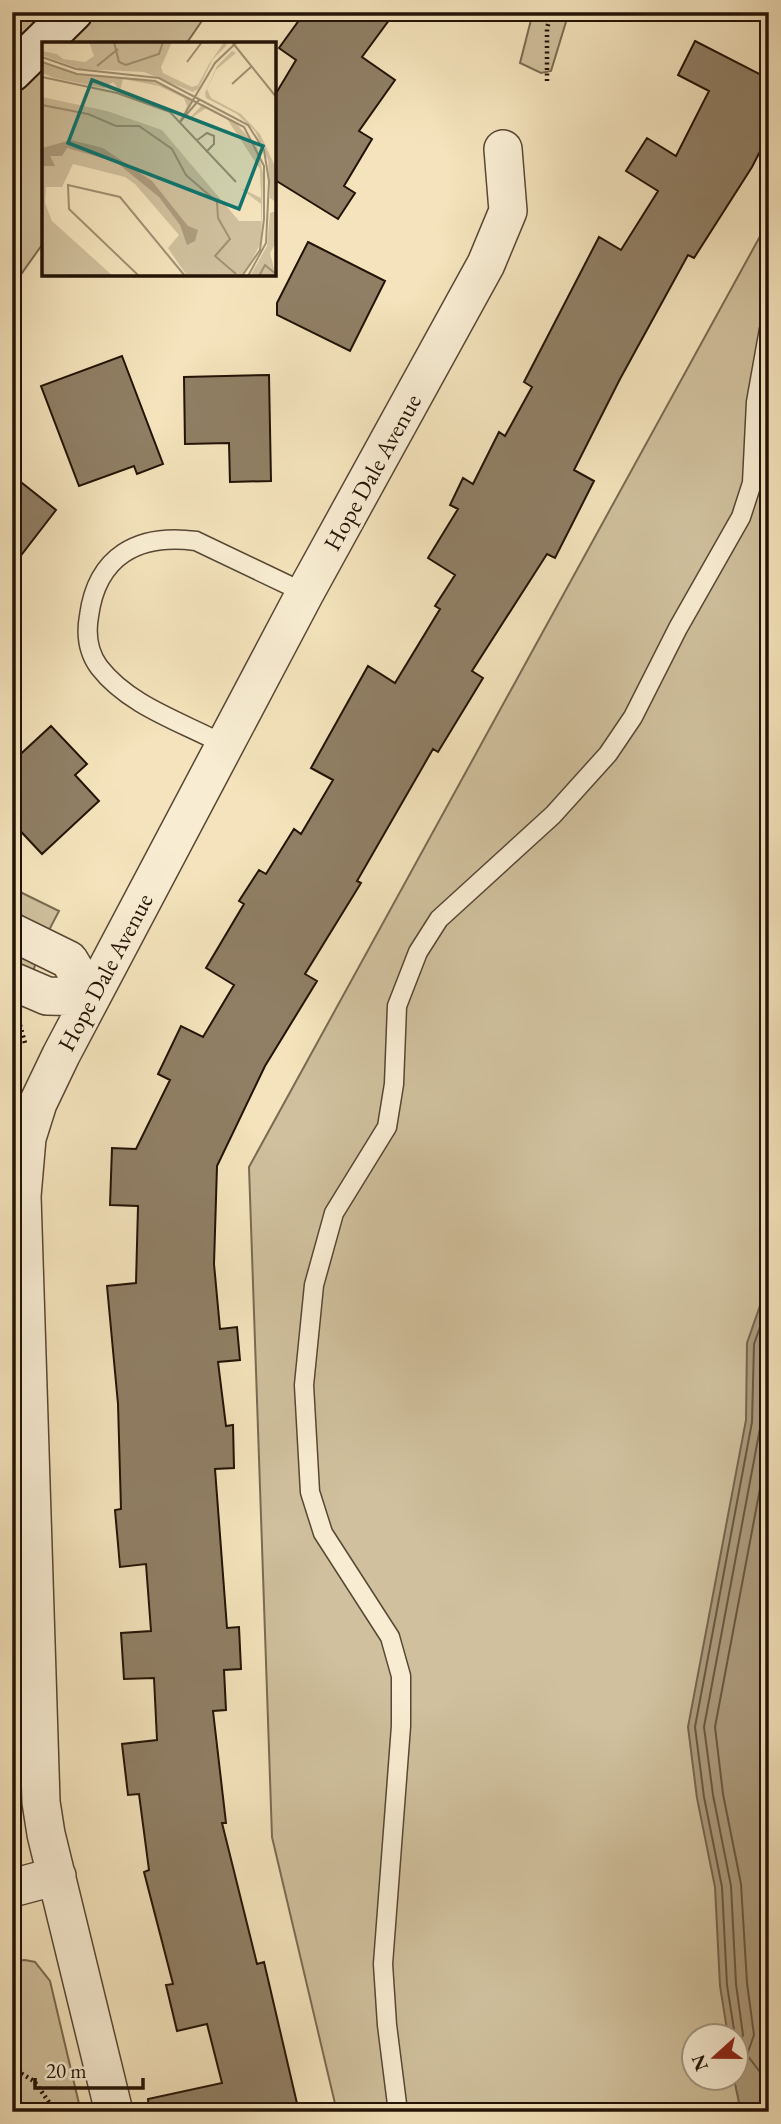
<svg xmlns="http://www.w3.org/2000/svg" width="781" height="2124" font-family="'EB Garamond',serif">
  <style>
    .green { fill: #d0c09d; stroke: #7a6a52; stroke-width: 2; fill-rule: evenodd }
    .water { fill: #ad9c7e; stroke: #76654e; stroke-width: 2 }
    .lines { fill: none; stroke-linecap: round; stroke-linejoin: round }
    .shore { stroke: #685842; stroke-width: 2 }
    .building { fill: #907f65; stroke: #231306; stroke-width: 2 }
    .lane-casing { stroke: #574734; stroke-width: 21 }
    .street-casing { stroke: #574734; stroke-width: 40 }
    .secondary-casing { stroke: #231306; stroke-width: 42 }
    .path { stroke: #231306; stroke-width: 4.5; stroke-dasharray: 2 3.5; stroke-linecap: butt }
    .lane { stroke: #f8edd3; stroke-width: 18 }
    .street { stroke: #f8edd3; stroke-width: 37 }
    .secondary { stroke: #f8edd3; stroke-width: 38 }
    .labels { text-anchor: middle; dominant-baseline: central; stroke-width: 6; stroke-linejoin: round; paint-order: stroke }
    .street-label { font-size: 24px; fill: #231306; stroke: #f8edd3 }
    .inset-road { fill: none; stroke: #a09073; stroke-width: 2 }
    .view { fill: #0f766e; fill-opacity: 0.15; stroke: #0f766e; stroke-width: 3.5 }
    .inset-edge { fill: none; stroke: #231306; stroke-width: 3.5 }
  </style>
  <rect width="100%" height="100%" fill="#f4e3bc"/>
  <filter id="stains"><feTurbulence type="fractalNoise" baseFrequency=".00286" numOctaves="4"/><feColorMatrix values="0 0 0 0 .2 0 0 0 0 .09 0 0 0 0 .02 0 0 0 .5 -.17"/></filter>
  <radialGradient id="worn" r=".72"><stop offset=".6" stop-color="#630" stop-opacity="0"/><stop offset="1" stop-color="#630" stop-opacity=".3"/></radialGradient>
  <!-- green -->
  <path class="green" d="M22 12H54L12 54V22Z
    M94 12H208L186 44H60Z
    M533 12H569L551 71 541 73 520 63Z
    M44 60V242L12 287V94Z
    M769 220V2112H337L272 1837 249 1167ZM694 2036H736V2078H694Z
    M12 888 59 911 47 934 12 919Z
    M12 947 37 960 33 971 12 967Z
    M25 1960 35 1962 50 1981 81 2112H12V1961Z"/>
  <!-- water -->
  <path class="water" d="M769 1280V2112H741L734 2079 736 2036H728L720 1986 715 1887 697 1798 688 1727 746 1420 747 1343Z"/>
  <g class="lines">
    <!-- shore -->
    <path class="shore" d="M735 2036 727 1985 722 1887 704 1797 695 1727 752 1422 754 1344 769 1302
      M736 2049 743 2035 736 1984 731 1886 713 1795 704 1727 761 1423 763 1346 769 1328
      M767 2112 760 2072 747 2055 754 2035 747 1983 741 1884 723 1794 715 1727 769 1441"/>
  </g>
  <!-- building -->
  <path class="building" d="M305 12H395L362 57 395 80 359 131 372 139 344 186 355 193 338 219 275 180V95L296 60 279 48Z
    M695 41 769 79V134L752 167 694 258 688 255 620 379 574 470 594 481 555 558 547 554 472 671 483 678 438 752 433 749 357 881 361 883 305 974 317 981 265 1066 217 1166 214 1264 220 1329 237 1327 240 1360 218 1362 226 1426 233 1425 234 1468 215 1469 227 1628 239 1627 241 1669 224 1670 226 1710 213 1711 226 1823H222L257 1964 264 1962 299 2112H149L148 2099 222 2083 207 2024 177 2031 166 1985 173 1984 144 1872 149 1870 139 1794 128 1795 122 1744 157 1740 154 1678 124 1679 121 1633 151 1631 146 1564 120 1567 115 1510 121 1509 118 1404 107 1286 136 1283 138 1206 110 1205 112 1148 136 1149 170 1080 158 1074 181 1026 203 1037 234 985 206 968 244 904 239 901 259 870 266 874 294 829 301 834 333 780 311 768 368 666 395 683 440 609 435 606 455 575 428 558 458 509 450 505 463 478 473 484 499 432 505 436 532 387 524 382 599 237 621 250 658 191 626 171 647 138 676 156 709 91 678 75Z
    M308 242 385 281 350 351 277 315V303Z
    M122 356 163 464 137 474 134 466 79 486 41 386Z
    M269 375 271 481 230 482 229 443 185 444 184 377Z
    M12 475 56 510 12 567Z
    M51 726 87 764 75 775 99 801 42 854 12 822V762Z"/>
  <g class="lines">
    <!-- lane casing -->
    <g class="lane-casing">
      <path id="lane" d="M225 745C182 722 129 706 99 667 88 652 86 633 89 616 97 556 138 533 196 541L305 593
        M398 2112 387 2025 383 1964 401 1726V1676L390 1637 323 1533 310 1492 304 1385 314 1285 334 1213 387 1127 394 1084 397 1006 418 952 439 919 553 815 608 754 633 717 678 628 741 517 752 483 756 402 769 329"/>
    </g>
    <!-- street casing -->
    <g class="street-casing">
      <path id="street" d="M12 932 69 960 91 997
        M12 981 47 996 91 997
        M12 1888 57 1876
        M114 2112 46 1834 41 1802 22 1196 27 1138 38 1103 61 1055 305 593 486 264 508 211 503 149"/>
    </g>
    <!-- secondary casing -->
    <g class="secondary-casing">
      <path id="secondary" d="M12 72 73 12"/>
    </g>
    <!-- path -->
    <path class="path" d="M547 81V29L551 12
      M20 1025 25 1043
      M12 2068 34 2081 56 2112"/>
    <!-- lane -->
    <use href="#lane" class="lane"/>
    <!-- street -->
    <use href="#street" class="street"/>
    <!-- secondary -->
    <use href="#secondary" class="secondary"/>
  </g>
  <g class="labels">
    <!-- street labels -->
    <g class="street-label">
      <text transform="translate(372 472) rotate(-61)">Hope Dale Avenue</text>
      <text transform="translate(105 972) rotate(-62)">Hope Dale Avenue</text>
    </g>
  </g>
  <!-- overview -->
  <g transform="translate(42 42)">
    <rect width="234" height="234" fill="#f4e3bc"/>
    <path d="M47 0H130L119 25 121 31 150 45 156 43 167 22 182 0 185 3 171 17 156 47 151 50 102 30 38 27 0 13V9L15 12 21 17 43 20 52 14ZM190 9 194 11 174 28 165 47 169 56 199 72 218 92 233 124 234 160 228 156 226 118 213 89 195 72 164 56 163 51 175 24ZM0 21 37 33 104 37 148 56 149 61 141 74 145 64 142 56 117 44 81 37 78 49 71 40 62 46 12 36 0 31ZM0 55 65 69 120 88 197 179H219V162L198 146 219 156 218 127 185 77 164 66 145 79 161 62 192 79 215 105 221 132 219 201 205 227 198 234H145L126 206 137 193 93 142 83 135 31 122 20 145H4L3 161 10 179 71 234H0ZM234 169V201L228 211 234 234H208L225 204 228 171Z" fill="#d0c09d"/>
    <path d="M29 98 61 106 110 139 146 184 156 188 153 199 145 203 138 183 117 155 74 120 25 106 20 114H8L13 124H0V106Z" fill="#ad9c7e"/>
    <path class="inset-road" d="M72 0 77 20 84 23 117 12 121 0M190 0 235 56M0 15 34 27 117 36 206 83 222 108 227 139 224 201 206 234M0 20 35 32 113 39 202 85 222 124V177L218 208 200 234M145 20 160 0M55 24 76 7M0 35 75 51 128 70 194 140M190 42 210 24M0 63 46 72 74 84H97L130 107 144 133 175 160 176 176 188 197 173 214 194 232M138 80 173 21 195 0M138 80 157 58M154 99 165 91 172 94V102L164 110M97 234 27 167 26 143 78 155 143 234M217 234 223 223 235 233"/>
    <path class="view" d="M50 38 221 104 197 167 26 101Z"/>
    <rect width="234" height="234" class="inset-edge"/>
  </g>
  <!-- margin -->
  <rect width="781" height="2124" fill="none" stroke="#f4e3bc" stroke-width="42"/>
  <rect x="14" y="14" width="753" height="2096" fill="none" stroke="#231306" stroke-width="3.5"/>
  <rect x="21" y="21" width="739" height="2082" fill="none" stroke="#231306" stroke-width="2"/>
  <!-- north arrow -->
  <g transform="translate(715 2057) rotate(249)"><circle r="33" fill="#f8edd3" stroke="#a39681" stroke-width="2"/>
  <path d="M0-5L12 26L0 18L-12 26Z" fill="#8f2418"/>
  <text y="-10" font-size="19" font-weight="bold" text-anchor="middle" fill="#231306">N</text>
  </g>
  <!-- scale -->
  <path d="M35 2078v10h108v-10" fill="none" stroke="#231306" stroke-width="3.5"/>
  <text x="46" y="2078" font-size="21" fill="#231306" stroke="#f8edd3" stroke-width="5" paint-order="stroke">20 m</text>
  <rect width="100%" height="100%" filter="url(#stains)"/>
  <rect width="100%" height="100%" fill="url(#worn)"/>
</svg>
